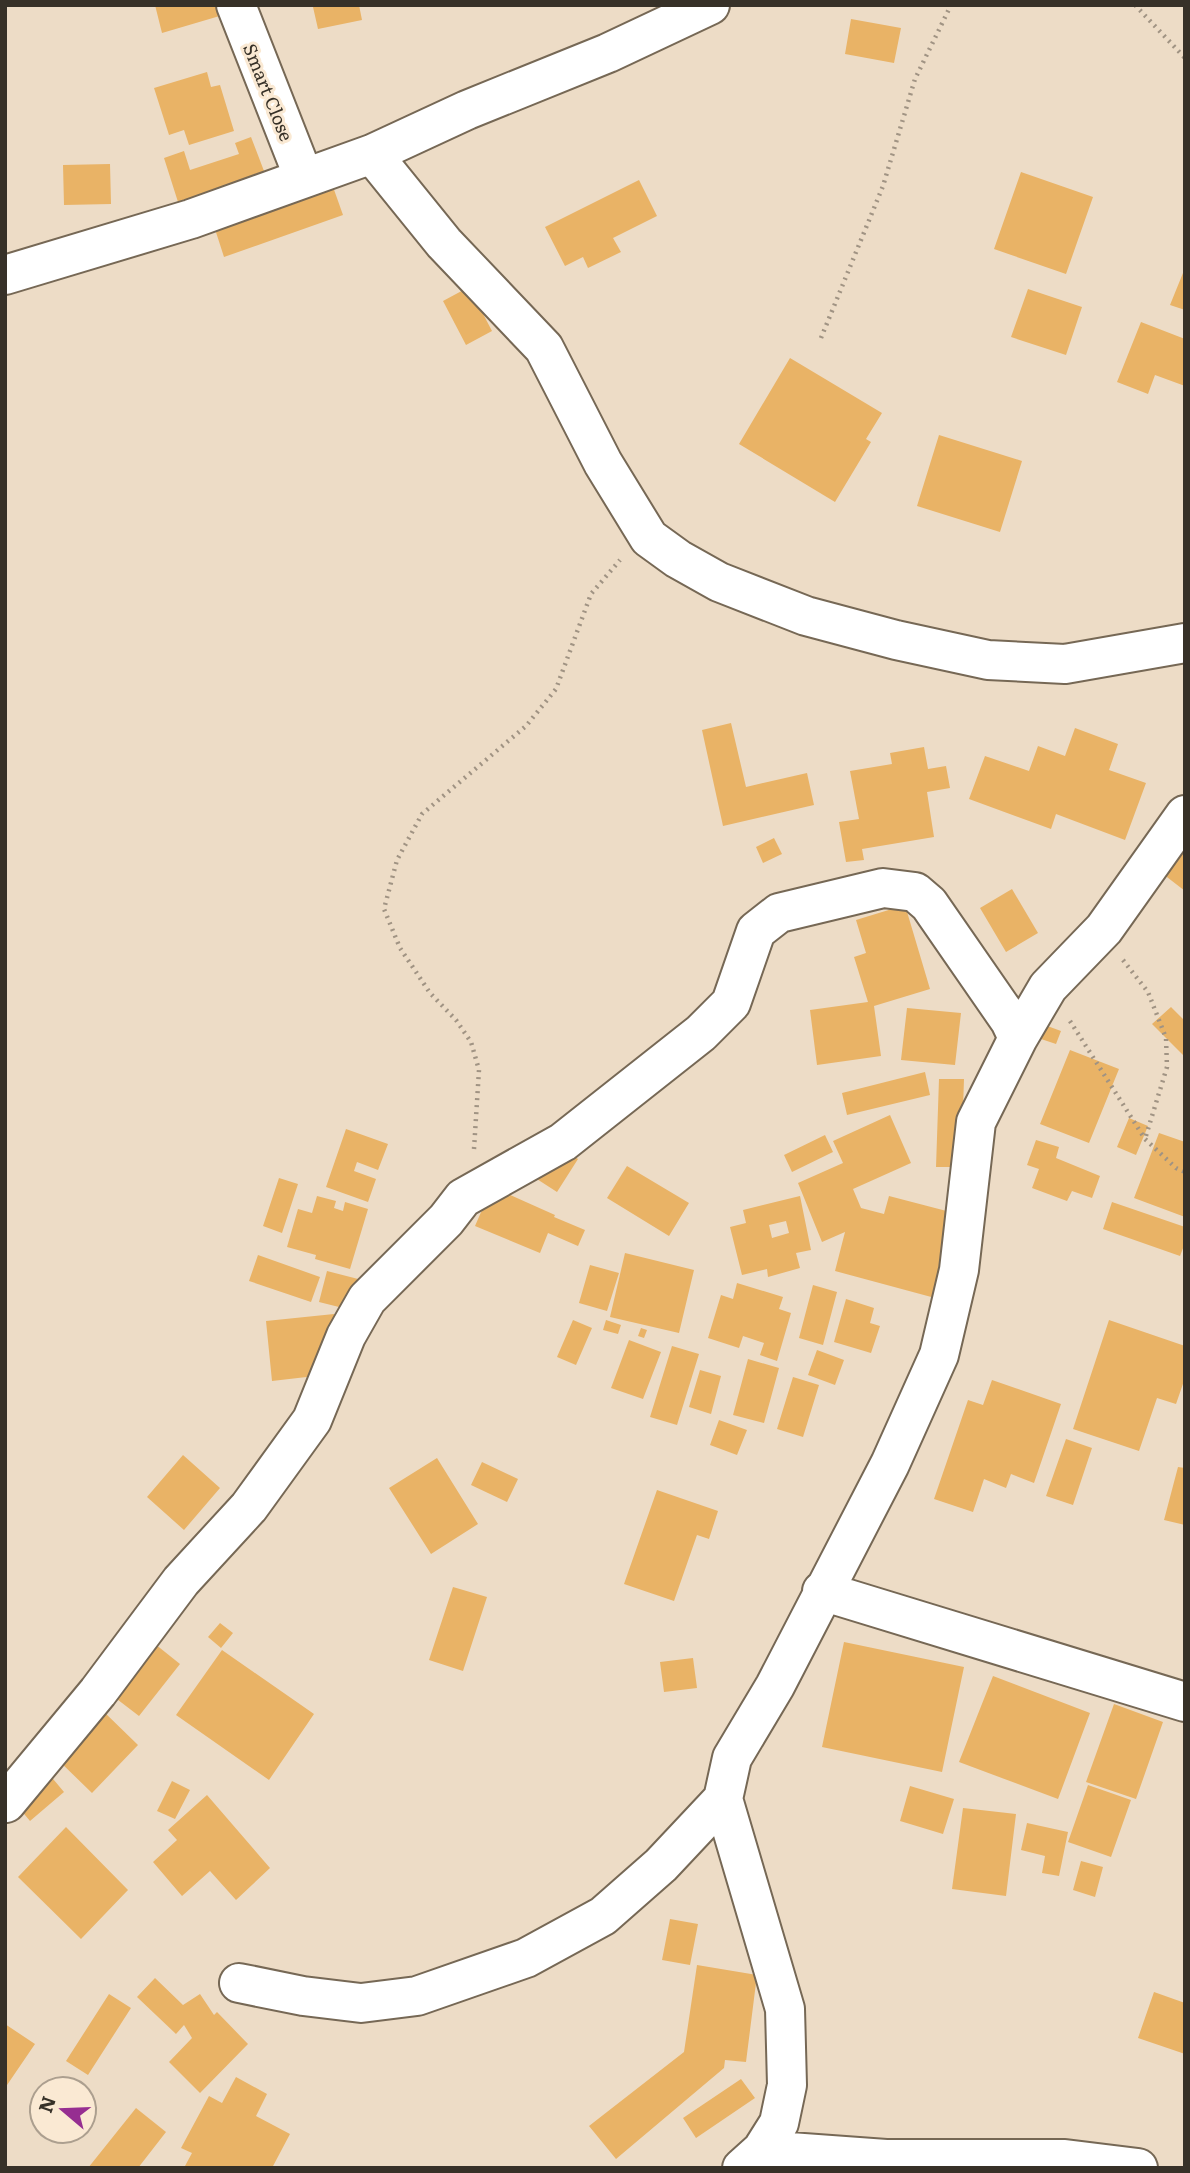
<svg xmlns="http://www.w3.org/2000/svg" width="1190" height="2173" font-family="Literata,serif">
  <style>
    .building { fill: #e9b366; fill-rule: evenodd }
    .lines { fill: none; stroke-linecap: round; stroke-linejoin: round }
    .minor-casing { stroke: #766855; stroke-width: 42 }
    .path { stroke: #a09383; stroke-width: 4.5; stroke-dasharray: 2 5; stroke-linecap: butt }
    .minor { stroke: #fff; stroke-width: 38 }
    .labels { text-anchor: middle; dominant-baseline: central; stroke-width: 6; stroke-linejoin: round; paint-order: stroke }
    .street-label { font-size: 18px; fill: #373128; stroke: #fae9d3 }
  </style>
  <rect width="100%" height="100%" fill="#eddcc6"/>
  <!-- building -->
  <path class="building" d="M155 5H220L223 15 162 33Z
    M320 5H359L362 20 318 29 313 7Z
    M851 19 901 28 894 63 845 54Z
    M207 72 211 87 220 85 234 131 189 145 184 130 169 135 154 88Z
    M251 137 264 171 178 202 164 158 184 151 190 170 239 154 235 143Z
    M110 164 111 204 64 205 63 165Z
    M1021 172 1093 197 1066 274 994 249Z
    M639 180 657 216 613 238 621 252 588 268 583 257 565 266 545 227Z
    M332 184 343 215 224 257 214 226Z
    M1185 268V310L1170 305Z
    M469 287 492 331 466 345 443 301Z
    M1028 289 1082 307 1066 355 1011 337Z
    M1141 322 1185 339V386L1155 375 1148 394 1117 382Z
    M790 358 882 413 866 439 871 442 835 502 739 444Z
    M939 435 1022 461 1000 532 917 506Z
    M731 723 746 787 807 773 814 805 723 826 702 730Z
    M1075 728 1118 744 1109 770 1146 783 1125 840 1056 814 1051 829 969 799 985 756 1029 771 1038 746 1065 756Z
    M924 747 928 769 946 766 950 788 927 792 934 837 862 849 864 860 846 862 839 822 859 819 850 771 892 764 890 753Z
    M774 838 782 854 763 863 756 847Z
    M1185 847V891L1163 874Z
    M1012 889 1038 933 1006 952 980 908Z
    M905 905 930 989 874 1006 881 1056 817 1065 810 1010 868 1002 854 957 866 953 856 920Z
    M1171 1007 1185 1021V1057L1152 1024Z
    M907 1008 961 1013 955 1065 901 1060Z
    M1042 1024 1061 1031 1056 1044 1038 1038Z
    M1070 1050 1119 1069 1089 1143 1040 1124Z
    M925 1072 930 1095 847 1115 842 1093Z
    M939 1079H964L961 1167H936Z
    M890 1115 911 1163 853 1189 861 1208 884 1214 889 1196 958 1214 935 1298 835 1271 845 1232 822 1242 798 1183 843 1163 833 1141Z
    M1129 1118 1148 1126 1136 1155 1117 1147Z
    M346 1129 388 1144 378 1170 357 1162 354 1171 376 1179 368 1202 326 1187Z
    M1159 1133 1185 1142V1217L1134 1198Z
    M825 1135 833 1152 792 1172 784 1155Z
    M546 1139 578 1159 557 1192 526 1172Z
    M1036 1140 1059 1147 1056 1158 1100 1176 1092 1198 1072 1191 1067 1201 1032 1188 1039 1169 1027 1165Z
    M627 1166 689 1203 669 1236 607 1198Z
    M279 1178 298 1184 282 1233 263 1226Z
    M492 1187 555 1215 554 1217 585 1230 578 1246 548 1233 540 1253 475 1226Z
    M317 1196 336 1201 334 1208 343 1211 345 1202 368 1209 350 1269 315 1259 316 1255 287 1247 298 1209 312 1213Z
    M800 1196 811 1250 796 1253 800 1268 768 1277 767 1269 742 1275 730 1227 746 1223 743 1210ZM786 1221 789 1233 772 1238 769 1225Z
    M1112 1202 1185 1227V1243L1180 1256 1103 1229Z
    M625 1253 694 1270 679 1333 610 1317Z
    M258 1255 320 1277 311 1302 249 1281Z
    M590 1265 619 1273 607 1311 579 1303Z
    M327 1271 362 1280 355 1311 319 1302Z
    M737 1283 783 1297 779 1309 791 1313 777 1361 760 1355 764 1343 743 1336 739 1348 708 1338 721 1295 733 1299Z
    M813 1285 837 1292 823 1345 799 1338Z
    M846 1299 874 1308 870 1323 880 1326 871 1353 834 1342Z
    M334 1314 341 1373 272 1381 266 1321Z
    M573 1320 592 1328 576 1365 557 1357Z
    M606 1320 621 1325 618 1334 603 1330Z
    M1109 1320 1185 1346V1378L1176 1404 1157 1398 1139 1451 1073 1429Z
    M641 1328 647 1330 644 1338 638 1336Z
    M629 1340 661 1352 643 1399 611 1388Z
    M672 1346 699 1354 677 1425 650 1417Z
    M817 1350 844 1360 835 1385 808 1375Z
    M748 1359 779 1368 764 1423 733 1415Z
    M700 1370 721 1376 711 1414 689 1407Z
    M793 1377 819 1385 803 1437 777 1429Z
    M992 1380 1061 1404 1034 1483 1011 1474 1006 1488 984 1479 973 1512 934 1499 968 1400 983 1405Z
    M719 1420 747 1430 737 1455 710 1445Z
    M1066 1439 1092 1448 1073 1505 1046 1496Z
    M183 1455 220 1488 184 1530 147 1497Z
    M437 1458 478 1524 431 1554 389 1488Z
    M482 1462 518 1479 507 1502 471 1485Z
    M1178 1467 1185 1468V1525L1164 1520Z
    M657 1490 718 1511 709 1539 697 1535 674 1601 624 1584Z
    M453 1587 487 1597 463 1671 429 1660Z
    M220 1623 233 1633 221 1648 208 1637Z
    M150 1640 180 1664 139 1716 109 1693Z
    M844 1642 964 1667 942 1772 822 1747Z
    M222 1650 314 1714 269 1780 176 1715Z
    M693 1658 697 1688 664 1692 660 1662Z
    M993 1676 1090 1713 1058 1799 959 1762Z
    M1114 1704 1163 1722 1136 1799 1086 1782Z
    M102 1710 138 1745 92 1793 56 1758Z
    M38 1761 64 1792 30 1821 5 1791Z
    M172 1781 190 1790 175 1819 157 1811Z
    M1088 1785 1131 1800 1111 1857 1068 1842Z
    M910 1786 954 1799 943 1834 900 1821Z
    M207 1795 270 1868 236 1900 210 1871 182 1896 153 1862 177 1840 168 1830Z
    M963 1808 1016 1814 1006 1896 952 1889Z
    M1027 1823 1068 1832 1059 1876 1042 1873 1045 1856 1021 1850Z
    M66 1827 128 1890 81 1939 18 1877Z
    M1081 1861 1103 1867 1095 1897 1073 1890Z
    M670 1919 698 1924 690 1965 662 1960Z
    M697 1965 757 1975 746 2062 725 2060 724 2068 616 2159 589 2126 684 2052Z
    M155 1978 183 2005 200 1994 214 2015 217 2012 248 2044 200 2093 169 2062 192 2038 184 2025 176 2034 137 1997Z
    M1154 1992 1185 2003V2054L1138 2038Z
    M109 1994 131 2008 88 2075 66 2061Z
    M5 2024 35 2044 5 2088Z
    M236 2077 267 2094 256 2116 290 2134 272 2168H189L185 2166 192 2153 181 2148 209 2096 222 2103Z
    M741 2079 755 2098 696 2138 683 2118Z
    M136 2108 166 2132 138 2168H88Z"/>
  <g class="lines">
    <!-- minor casing -->
    <g class="minor-casing">
      <path id="minor" d="M236 5 304 178
        M372 154 444 243 544 348 603 463 649 538 678 559 719 582 806 616 896 640 988 660 1065 664 1185 643
        M5 275 191 219 372 154 467 110 608 53 710 5
        M822 1591 1185 1702
        M6 1803 98 1692 181 1581 249 1507 312 1420 346 1336 367 1299 446 1220 463 1198 563 1142 701 1033 731 1003 756 931 779 913 883 888 915 892 929 904 1010 1021 1018 1038
        M239 1983 303 1996 361 2003 417 1996 526 1958 603 1916 661 1865 723 1799
        M762 2150 886 2159H1065L1138 2168
        M742 2168 762 2150 779 2123 787 2085 785 2009 723 1799 732 1758 775 1686 890 1464 939 1355 959 1270 976 1122 1018 1038 1048 987 1104 929 1185 815"/>
    </g>
    <!-- path -->
    <path class="path" d="M1135 5 1185 58
      M821 338 883 186 915 79 951 5
      M1123 960 1148 992 1166 1038 1167 1067 1145 1139
      M1070 1021 1145 1139 1176 1168 1185 1172
      M474 1149 479 1070 471 1042 456 1020 430 993 400 948 384 909 397 860 422 814 526 726 556 689 591 594 620 560"/>
    <!-- minor -->
    <use href="#minor" class="minor"/>
  </g>
  <g class="labels">
    <!-- street labels -->
    <g class="street-label">
      <text transform="translate(269 92) rotate(68)">Smart Close</text>
    </g>
  </g>
  <!-- border -->
  <rect width="1190" height="2173" fill="none" stroke="#373128" stroke-width="14"/>
  <!-- north arrow -->
  <g transform="translate(63 2110) rotate(289)"><circle r="33" fill="#fae9d3" stroke="#ac9f8f" stroke-width="2"/>
  <path d="M0-5L12 26L0 18L-12 26Z" fill="#962e91"/>
  <text y="-10" font-size="19" font-weight="bold" text-anchor="middle" fill="#373128">N</text>
  </g>
</svg>
